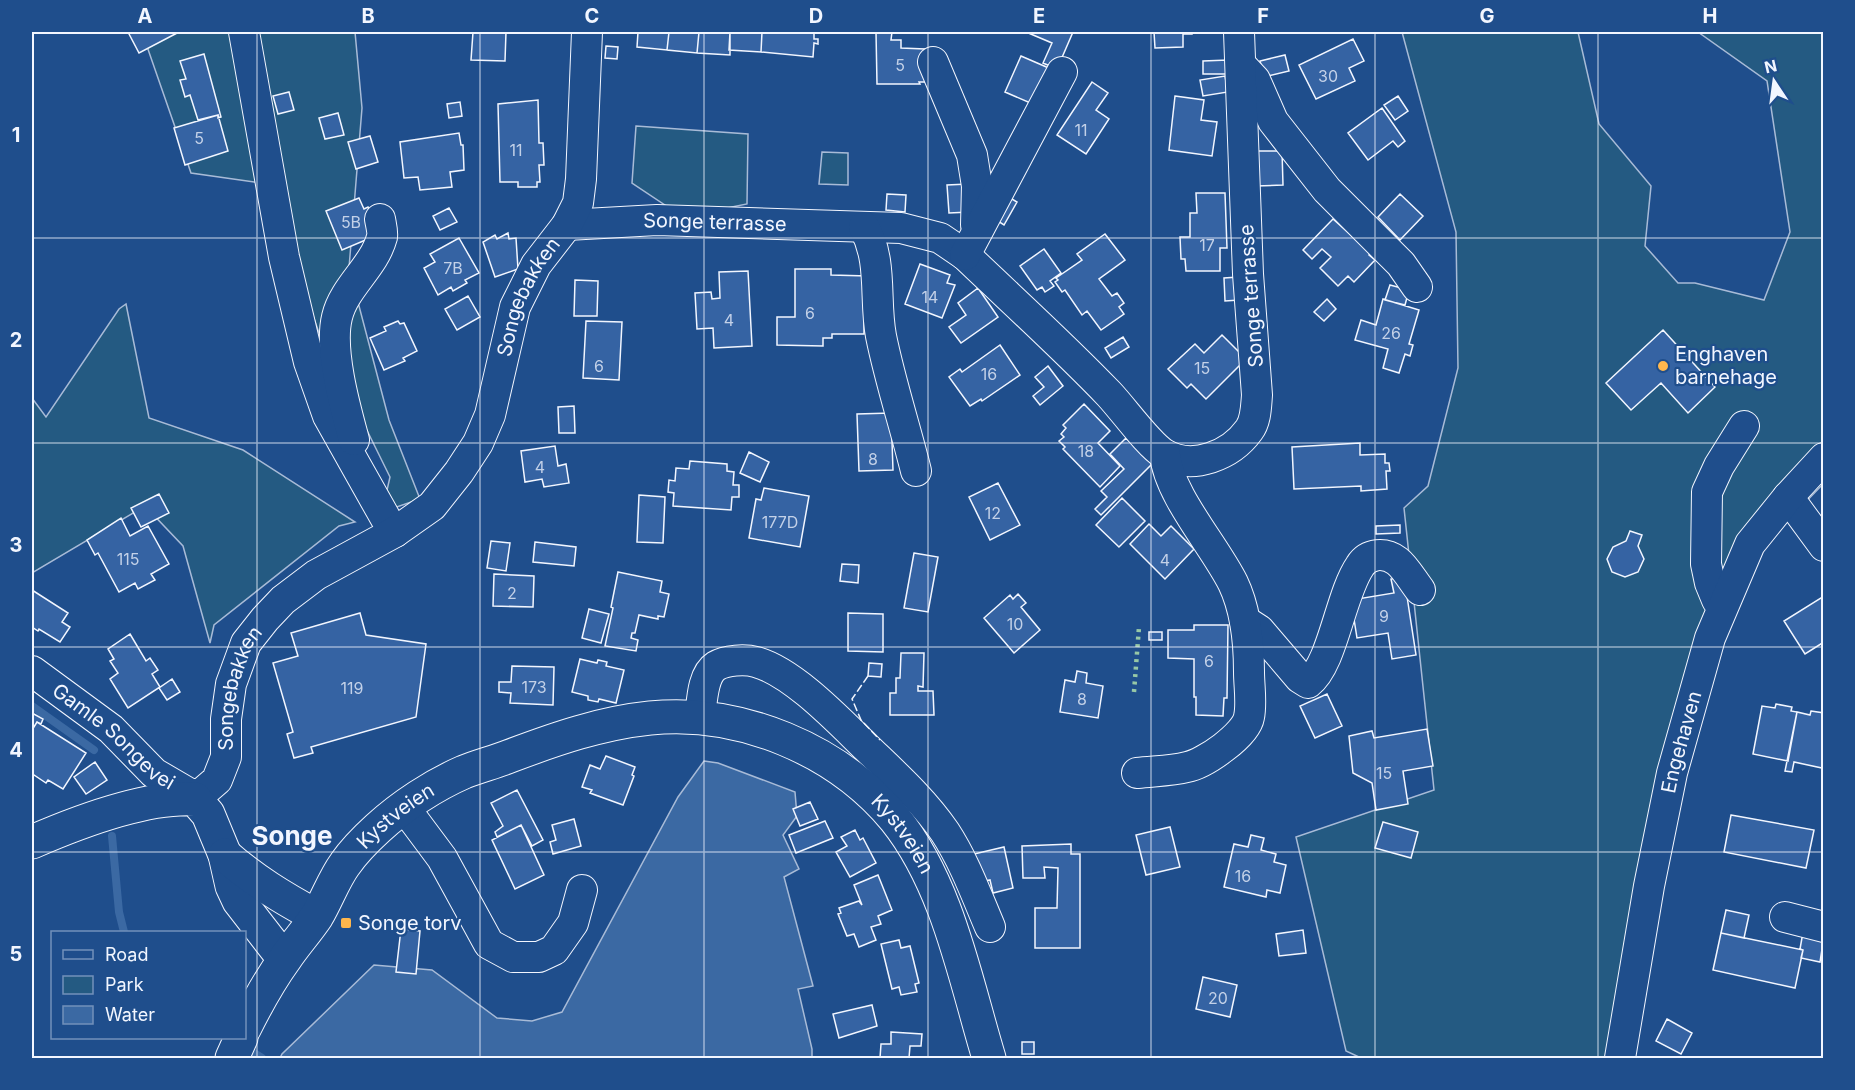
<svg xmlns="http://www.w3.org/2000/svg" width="1855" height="1090" font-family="Inter,sans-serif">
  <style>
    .green { fill: #245a82; stroke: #a8bbd7; stroke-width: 1.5 }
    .water { fill: #3b69a3; stroke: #a8bbd7; stroke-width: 1.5 }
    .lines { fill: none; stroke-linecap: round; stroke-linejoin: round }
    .stream { stroke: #3b69a3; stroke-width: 8 }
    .building { fill: #3563a3; stroke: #f2f6ff; stroke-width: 1.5 }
    .minor-casing { stroke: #f2f6ff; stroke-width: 32 }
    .major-casing { stroke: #f2f6ff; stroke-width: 35 }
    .minor { stroke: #1f4e8c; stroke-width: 30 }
    .major { stroke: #1f4e8c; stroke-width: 33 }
    .hedge { stroke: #97c8a6; stroke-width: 4.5; stroke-dasharray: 3 4.5; stroke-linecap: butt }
    .fence { stroke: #f2f6ff; stroke-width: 1.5; stroke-dasharray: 8 3; stroke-linecap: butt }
    .grid { fill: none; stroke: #f2f6ff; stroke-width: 1.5; stroke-opacity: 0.55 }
    .poi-dot { fill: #ffb74d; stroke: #1f4e8c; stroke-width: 2 }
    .labels { text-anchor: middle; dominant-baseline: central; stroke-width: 4.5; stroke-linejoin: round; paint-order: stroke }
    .number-label { font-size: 16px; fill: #c3d1e8 }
    .street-label { font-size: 20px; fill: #f2f6ff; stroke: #1f4e8c }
    .poi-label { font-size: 20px; fill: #f2f6ff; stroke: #1f4e8c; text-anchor: start }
    .district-label { font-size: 26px; font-weight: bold; fill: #f2f6ff; stroke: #1f4e8c }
    .neatline { fill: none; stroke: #f2f6ff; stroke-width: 2 }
    .grid-label { font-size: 20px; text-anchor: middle; font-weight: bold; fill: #f2f6ff }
  </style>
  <rect width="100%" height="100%" fill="#1f4e8c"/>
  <!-- green -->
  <path class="green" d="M142 32H355L362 108 349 268 389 420 420 499 382 512 390 477 319 333 268 184 191 173Z
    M1402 32H1578L1599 124 1651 186 1645 246 1678 283H1695L1764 300 1790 232 1767 81 1698 32H1823V484L1751 559 1709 627 1607 1058H1361L1346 1051 1296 837 1434 790 1404 508 1428 486 1458 368 1456 232Z
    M636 126 748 134 747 204 722 209 668 207 632 183Z
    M822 152 848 153V185L819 184Z
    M126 304 149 418 243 450 355 522 339 526 214 625 210 643 183 546 145 506 32 573V398L46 417 119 309Z"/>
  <!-- water -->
  <path class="water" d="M704 761 718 763 795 792 797 816 783 835 799 869 784 877 813 986 798 989 812 1049V1058H280L282 1054 374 965 432 970 497 1018 532 1021 562 1012 678 797Z"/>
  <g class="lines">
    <!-- stream -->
    <path class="stream" d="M32 706 94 750
      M112 836 119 912 124 932
      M243 1046 262 1058"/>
  </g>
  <!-- building -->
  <path class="building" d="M128 32H179L139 53Z
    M473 32H506L505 61 471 60Z
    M638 32H669L667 50 637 47Z
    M669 32H699L697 53 667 50Z
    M699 32H730V55L697 53Z
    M730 32H762L761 52 729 50Z
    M762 32H814V39H818V44L814 43 813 57 761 52Z
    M876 32H892L891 40H901V48L925 49V82H919L920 84H877Z
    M1026 32H1073L1057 69 1043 63 1052 43Z
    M1154 32H1192V34H1183V47L1155 48Z
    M1353 39 1364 61 1349 68 1355 81 1316 99 1299 65Z
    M606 46 618 47 617 59 605 58Z
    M204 54 221 117 218 118V115L198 120 190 95 185 97 180 80 186 79 180 61Z
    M1285 55 1289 71 1264 77 1260 61Z
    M1021 56 1051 69 1035 105 1005 92Z
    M1228 60V74H1203V61Z
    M1225 76 1228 92 1203 96 1200 80Z
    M1092 82 1108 93 1096 110 1109 119 1086 154 1057 135Z
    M289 92 294 110 278 114 273 96Z
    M1175 96 1204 100 1201 120 1217 122 1212 156 1169 150Z
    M1398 96 1408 111 1395 120 1384 105Z
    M538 100 539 143H543L544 165H539L540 182H537V187H518V182H500L498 104Z
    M460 102 462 116 449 118 447 104Z
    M1382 108 1405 141 1398 147 1393 141 1368 160 1348 133Z
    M338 113 344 135 325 139 319 118Z
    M218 115 228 151 185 165 174 128Z
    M459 133 461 145H463L464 170 450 172 452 187 420 190 418 177 404 178 400 142Z
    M370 136 378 162 356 169 348 142Z
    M1255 151H1282L1283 185 1256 186Z
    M968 184 970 212 949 213 947 185Z
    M1196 193H1225L1227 248H1220V271H1186L1185 259H1181L1180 237H1190V213H1197Z
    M887 194 906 195 905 212 886 210Z
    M1400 194 1423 216 1400 240 1378 217Z
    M1007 196 1017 202 1004 225 993 218Z
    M359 198 364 209 368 207 372 217 375 236 342 250 326 211Z
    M449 208 457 222 440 230 433 216Z
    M1333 219 1371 253 1369 255 1375 260 1354 282 1348 276 1338 286 1320 268 1331 257 1322 249 1312 259 1303 250Z
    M508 233 509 239 516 238 518 269 495 277 483 242 495 235 497 239Z
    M1105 234 1125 260 1099 279 1112 296 1117 293 1124 303 1119 307 1124 314 1101 330 1087 311 1082 315 1065 290 1062 292 1055 282 1058 280 1056 278 1082 260 1077 254Z
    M459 238 479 273 465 280 467 283 453 291 451 287 438 295 424 268 435 262 430 254Z
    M1044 249 1061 273 1050 281 1054 286 1045 292 1042 287 1037 290 1020 266Z
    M920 264 950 275 947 283 955 285 942 318 905 304Z
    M795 269H831V275L868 276 864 311V334H832V338H823V346L777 345V317H795Z
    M748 271 752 346 714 348 713 328 697 329 695 293 711 292 712 299 720 298 719 272Z
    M1238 277 1239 300 1225 301 1224 278Z
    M575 280 598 281 597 316H574Z
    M1390 285 1409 290 1405 305 1385 300Z
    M978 288 998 317 961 343 949 327 966 315 958 303Z
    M468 296 480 317 457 330 445 309Z
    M1327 299 1336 309 1324 321 1314 312Z
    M1383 299 1419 310 1409 344 1413 345 1410 356 1405 354 1399 373 1383 368 1388 349 1355 340 1361 320 1376 325Z
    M398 321 400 324 404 323 417 351 403 358 405 361 384 370 370 338 386 331 384 327Z
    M586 321 622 322 619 380 583 378Z
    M1663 330 1715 387 1688 413 1661 383 1631 410 1606 383Z
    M1222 335 1246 359 1206 399 1191 384 1187 388 1168 369 1195 344 1204 353Z
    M1123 337 1129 347 1111 358 1105 348Z
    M1000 345 1020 375 982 401 981 399 970 406 949 377 960 369 962 372Z
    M1048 366 1063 386 1040 405 1033 396 1044 387 1035 377Z
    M1084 404 1110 431 1098 443 1120 466 1100 487 1063 449 1065 447 1059 441 1064 437 1061 434 1066 428 1063 425Z
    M574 406 575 433H559L558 407Z
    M891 413 893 470 859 471 857 414Z
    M1126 438 1152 464 1101 515 1095 509 1107 497 1101 491 1124 469 1110 454Z
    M1360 443V455L1385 454V463H1389L1390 471H1386L1387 489 1361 491V486L1294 489 1292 447Z
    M555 446 558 466 566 464 569 483 544 487 542 479 525 482 521 451Z
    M749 452 769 462 760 482 740 473Z
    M690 461 727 464V471L734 472 733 485H739V497H732L731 510 673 506 674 493 668 492 669 480 675 481 676 468 689 469Z
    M998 483 1020 525 990 540 969 497Z
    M764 488 809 496 800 547 749 538 756 499 761 500Z
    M159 494 169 513 141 527 131 508Z
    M639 495 665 497 663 543 637 542Z
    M1122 498 1145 521 1119 547 1096 525Z
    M121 518 130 536 148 526 169 564 151 574 155 580 138 589 135 583 119 592 98 553 95 555 87 540Z
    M1149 524 1161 536 1171 526 1194 549 1165 579 1130 544Z
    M1400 525V533L1376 534V526Z
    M1630 531 1642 535 1638 546 1644 559 1638 572 1625 577 1612 572 1607 559 1613 547 1626 541Z
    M491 541 510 543 506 571 487 568Z
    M535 542 576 547 574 566 533 562Z
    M914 553 938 557 928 612 904 608Z
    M842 564 859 565 858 583 840 581Z
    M618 572 662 581 660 592 669 594 664 617 658 616V619L639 615 635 633H632L631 638 638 640 636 651 605 646 613 608 611 607Z
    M494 574 534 576 533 607 493 606Z
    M1404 577 1416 655 1392 659 1388 633 1357 638 1351 600 1394 593 1391 579Z
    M32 590 68 613 62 622 70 627 60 642 39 629 38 631 32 627Z
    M1018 594 1026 603 1021 607 1040 630 1014 653 984 618 1010 595 1013 599Z
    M1824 596V642L1805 654 1784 621Z
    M589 609 609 614 601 643 582 638Z
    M360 613 366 635 426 644 416 717 311 747 313 753 294 758 287 734 293 732 273 663 298 656 291 633Z
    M848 613 883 614V652L848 651Z
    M1194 625H1228L1227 698H1224L1223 716 1196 715V697H1194V659L1168 658V630H1194Z
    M1149 632H1162V640H1149Z
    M130 634 146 661 150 658 158 670 152 674 160 687 128 708 110 679 118 673 110 661 114 659 108 649Z
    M901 653H924L923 687 918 686V691H933L934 715H890V693H896V678H900Z
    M580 659 597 663 598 660 607 662 606 666 624 670 616 703 599 699 598 702 588 700V696L572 692Z
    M869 663 882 664 881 677 868 676Z
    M512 666 554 667 553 705 510 703 511 693 499 692V682H511Z
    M1077 671 1087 673 1086 683 1103 686 1098 718 1060 712 1065 680 1075 682Z
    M172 679 180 692 167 700 159 688Z
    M1327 694 1342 726 1315 738 1300 706Z
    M1776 704 1792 707 1791 711 1797 712 1788 761 1753 754 1762 706 1775 708Z
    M1811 711 1824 713 1822 768 1794 762 1792 772 1785 771 1797 712 1810 715Z
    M32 713 43 719 41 724 37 722 32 730Z
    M37 722 86 753 63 789 48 780 46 783 34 775 32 778V730Z
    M1427 729 1433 766 1403 771 1408 804 1376 810 1372 783 1353 773 1349 736 1372 731 1374 738Z
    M606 756 635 767 632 775 634 776 623 805 590 793 592 790 582 787 590 765 600 769Z
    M95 762 107 780 86 794 74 777Z
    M517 790 543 840 532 846 521 825 497 837 495 832 503 826 491 803Z
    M810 802 818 819 800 826 793 809Z
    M1731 815 1814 830 1806 868 1724 852Z
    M574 819 581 846 553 854 550 842 556 840 552 825Z
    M825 821 833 838 796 853 789 835Z
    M1383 822 1418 832 1411 858 1375 848Z
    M521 825 544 875 515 889 492 840Z
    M1170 827 1180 867 1146 875 1136 835Z
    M855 830 860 840 863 838 876 863 850 877 836 852 847 846 841 837Z
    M1251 835 1264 838 1261 850 1276 854 1274 862 1286 865 1280 893 1267 890 1266 897 1224 887 1234 844 1248 847Z
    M1071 844V854H1080V948H1035V908H1057L1058 868 1044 867 1045 878H1023L1022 846Z
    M1004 847 1013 888 993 893 990 880 980 882 974 854Z
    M878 875 892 910 878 916 881 924 871 927 876 940 859 947 854 934 847 936 838 914 841 913 839 908 859 901 862 905 854 885Z
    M1726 910 1749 915 1744 938 1721 933Z
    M401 929 420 931 416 974 396 972Z
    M1303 930 1306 953 1279 956 1276 934Z
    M1803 932 1824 936 1820 962 1801 958 1803 950 1800 949Z
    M1721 933 1803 950 1795 988 1713 970Z
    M899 940 901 948 910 946 919 983 915 984 917 992 901 995 899 987 892 989 881 944Z
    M1203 977 1237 985 1230 1017 1196 1009Z
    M872 1005 877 1026 839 1038 833 1014Z
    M1667 1019 1692 1033 1681 1054 1656 1041Z
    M891 1032 922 1034 921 1046H910L909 1058H880L881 1044H891Z
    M1022 1042H1034V1054H1022Z"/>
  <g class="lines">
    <!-- minor casing -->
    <g class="minor-casing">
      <g id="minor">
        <path d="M244 32 284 257 309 362 328 416 386 519 395 532"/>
        <path d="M933 62 972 155 977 186 976 225"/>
        <path d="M1241 65 1255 80 1273 121 1327 190 1401 264 1417 287"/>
        <path id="s1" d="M567 225 657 220 901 228 940 238 965 255C1013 301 1063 346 1109 394 1124 410 1148 444 1164 454 1193 471 1231 455 1249 430 1256 421 1256 407 1257 395L1248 274 1239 32"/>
        <path d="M864 227C883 262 874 299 881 336 890 381 905 426 916 471"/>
        <path d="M965 255 1062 72"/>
        <path d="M354 440C345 407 329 350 337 317 344 287 374 267 382 237 383 232 381 225 380 219"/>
        <path d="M1788 497 1824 546"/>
        <path d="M1724 602 1717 600 1710 583 1706 564 1707 492 1719 466 1744 426"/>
        <path d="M1245 621 1259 630 1300 678 1308 683C1333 664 1340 595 1360 566 1368 553 1385 552 1397 561 1405 567 1413 581 1420 590"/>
        <path id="s2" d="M32 671 111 729 154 773 190 794 195 799 217 780 226 757V719L231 684 246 643 265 619 283 600 316 575 395 532 432 506 459 472 478 443 490 415 515 307 536 265 567 225 578 203 581 179 587 32"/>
        <path d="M700 717C702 703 702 675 716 666 726 660 745 659 756 662 793 672 839 721 867 748 895 775 923 800 945 832 964 861 976 894 990 927"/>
        <path d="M1137 773C1154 771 1171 771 1187 767 1204 764 1246 735 1249 717 1252 703 1249 686 1249 672 1249 642 1246 610 1233 583 1214 545 1169 495 1165 455"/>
        <path d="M404 807 442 858 489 944 513 957H539L554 950 573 923 582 890"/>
        <path d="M1785 917 1824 927"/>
        <path id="s3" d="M1620 1058 1649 886 1672 773 1710 638 1750 544 1788 497 1824 458"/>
      </g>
    </g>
    <!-- major casing -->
    <g class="major-casing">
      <g id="major">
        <path d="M32 842C78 822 145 796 195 799L208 814 225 855 232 886 239 901 284 959"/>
        <path d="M225 855C253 880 283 898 316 916"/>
        <path id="s4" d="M244 1029C256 1005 269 981 285 959 295 944 307 931 317 916 327 899 334 879 345 864 354 851 367 838 378 828 402 806 434 785 464 772 479 766 495 762 510 756 555 739 601 723 650 718 740 709 837 749 895 819 948 885 965 979 989 1058"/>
        <path d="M232 1058 241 1038"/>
      </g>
    </g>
    <!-- minor -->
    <use href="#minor" class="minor"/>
    <!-- major -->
    <use href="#major" class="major"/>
    <!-- hedge -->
    <path class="hedge" d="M1134 692 1139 627"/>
    <!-- fence -->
    <path class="fence" d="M868 676 852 699 861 720 880 740"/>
  </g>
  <!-- grid -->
  <path class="grid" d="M257 32V1058M480 32V1058M704 32V1058M928 32V1058M1151 32V1058M1375 32V1058M1598 32V1058M32 238H1824M32 443H1824M32 647H1824M32 852H1824"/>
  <!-- markers -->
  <g class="poi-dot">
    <circle cx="1663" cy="366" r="6"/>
    <rect x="340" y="917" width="12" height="12" rx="3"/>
  </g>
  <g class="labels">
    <!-- number labels -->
    <g class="number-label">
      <text x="900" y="65">5</text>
      <text x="1328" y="76">30</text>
      <text x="1081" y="130">11</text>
      <text x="199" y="138">5</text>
      <text x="516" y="150">11</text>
      <text x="351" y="222">5B</text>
      <text x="1207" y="245">17</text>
      <text x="453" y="268">7B</text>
      <text x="930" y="297">14</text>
      <text x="810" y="313">6</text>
      <text x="729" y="320">4</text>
      <text x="1391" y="333">26</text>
      <text x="599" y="366">6</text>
      <text x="1202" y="368">15</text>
      <text x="989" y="374">16</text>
      <text x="1086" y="451">18</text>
      <text x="873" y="459">8</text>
      <text x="540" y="467">4</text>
      <text x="993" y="513">12</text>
      <text x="780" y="522">177D</text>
      <text x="128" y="559">115</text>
      <text x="1165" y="560">4</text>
      <text x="512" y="593">2</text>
      <text x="1384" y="616">9</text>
      <text x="1015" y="624">10</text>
      <text x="1209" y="661">6</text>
      <text x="534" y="687">173</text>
      <text x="352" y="688">119</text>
      <text x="1082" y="699">8</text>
      <text x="1384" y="773">15</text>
      <text x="1243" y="876">16</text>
      <text x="1218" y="998">20</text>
    </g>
    <!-- street labels -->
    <g class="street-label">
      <text stroke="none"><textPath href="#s1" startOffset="148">Songe terrasse</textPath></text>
      <text transform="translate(1251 296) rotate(-94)">Songe terrasse</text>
      <text stroke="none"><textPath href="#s2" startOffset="846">Songebakken</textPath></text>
      <text stroke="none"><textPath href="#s2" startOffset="333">Songebakken</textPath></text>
      <text stroke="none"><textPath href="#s2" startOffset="105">Gamle Songevei</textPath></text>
      <text stroke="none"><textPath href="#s3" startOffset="322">Engehaven</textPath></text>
      <text stroke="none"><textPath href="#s4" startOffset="264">Kystveien</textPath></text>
      <text stroke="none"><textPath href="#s4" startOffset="832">Kystveien</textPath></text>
    </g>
    <!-- poi labels -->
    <g class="poi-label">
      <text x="1675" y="354">Enghaven<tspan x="1675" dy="23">barnehage</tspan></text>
      <text x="358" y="923">Songe torv</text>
    </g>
    <!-- district labels -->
    <g class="district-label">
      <text x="292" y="835">Songe</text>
    </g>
  </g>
  <!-- border -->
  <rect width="1855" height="1090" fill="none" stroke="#1f4e8c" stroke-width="66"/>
  <!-- legend -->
  <rect x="51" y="931" width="195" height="108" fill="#1f4e8c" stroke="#7391ba" stroke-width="1.5"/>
  <rect x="63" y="950" width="30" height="9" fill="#1f4e8c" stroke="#7391ba" stroke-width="1.5"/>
  <text x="105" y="961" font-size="18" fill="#f2f6ff">Road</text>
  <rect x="63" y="976" width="30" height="18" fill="#245a82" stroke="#7391ba" stroke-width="1.5"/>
  <text x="105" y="991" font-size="18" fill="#f2f6ff">Park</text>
  <rect x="63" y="1006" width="30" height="18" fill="#3b69a3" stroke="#7391ba" stroke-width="1.5"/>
  <text x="105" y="1021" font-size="18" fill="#f2f6ff">Water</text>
  <!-- north arrow -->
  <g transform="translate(1774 81) rotate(347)" stroke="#1f4e8c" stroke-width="4.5" paint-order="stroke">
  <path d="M0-4.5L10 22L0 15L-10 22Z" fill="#f2f6ff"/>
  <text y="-9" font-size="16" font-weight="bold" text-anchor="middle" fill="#f2f6ff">N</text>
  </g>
  <rect x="33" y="33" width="1789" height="1024" class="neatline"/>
  <g class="grid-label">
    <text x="145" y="23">A</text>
    <text x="368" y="23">B</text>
    <text x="592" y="23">C</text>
    <text x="816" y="23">D</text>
    <text x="1039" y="23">E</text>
    <text x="1263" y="23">F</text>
    <text x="1487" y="23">G</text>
    <text x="1710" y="23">H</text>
    <text x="16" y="142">1</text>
    <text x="16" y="347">2</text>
    <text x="16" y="552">3</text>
    <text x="16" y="757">4</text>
    <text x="16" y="961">5</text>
  </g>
</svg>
